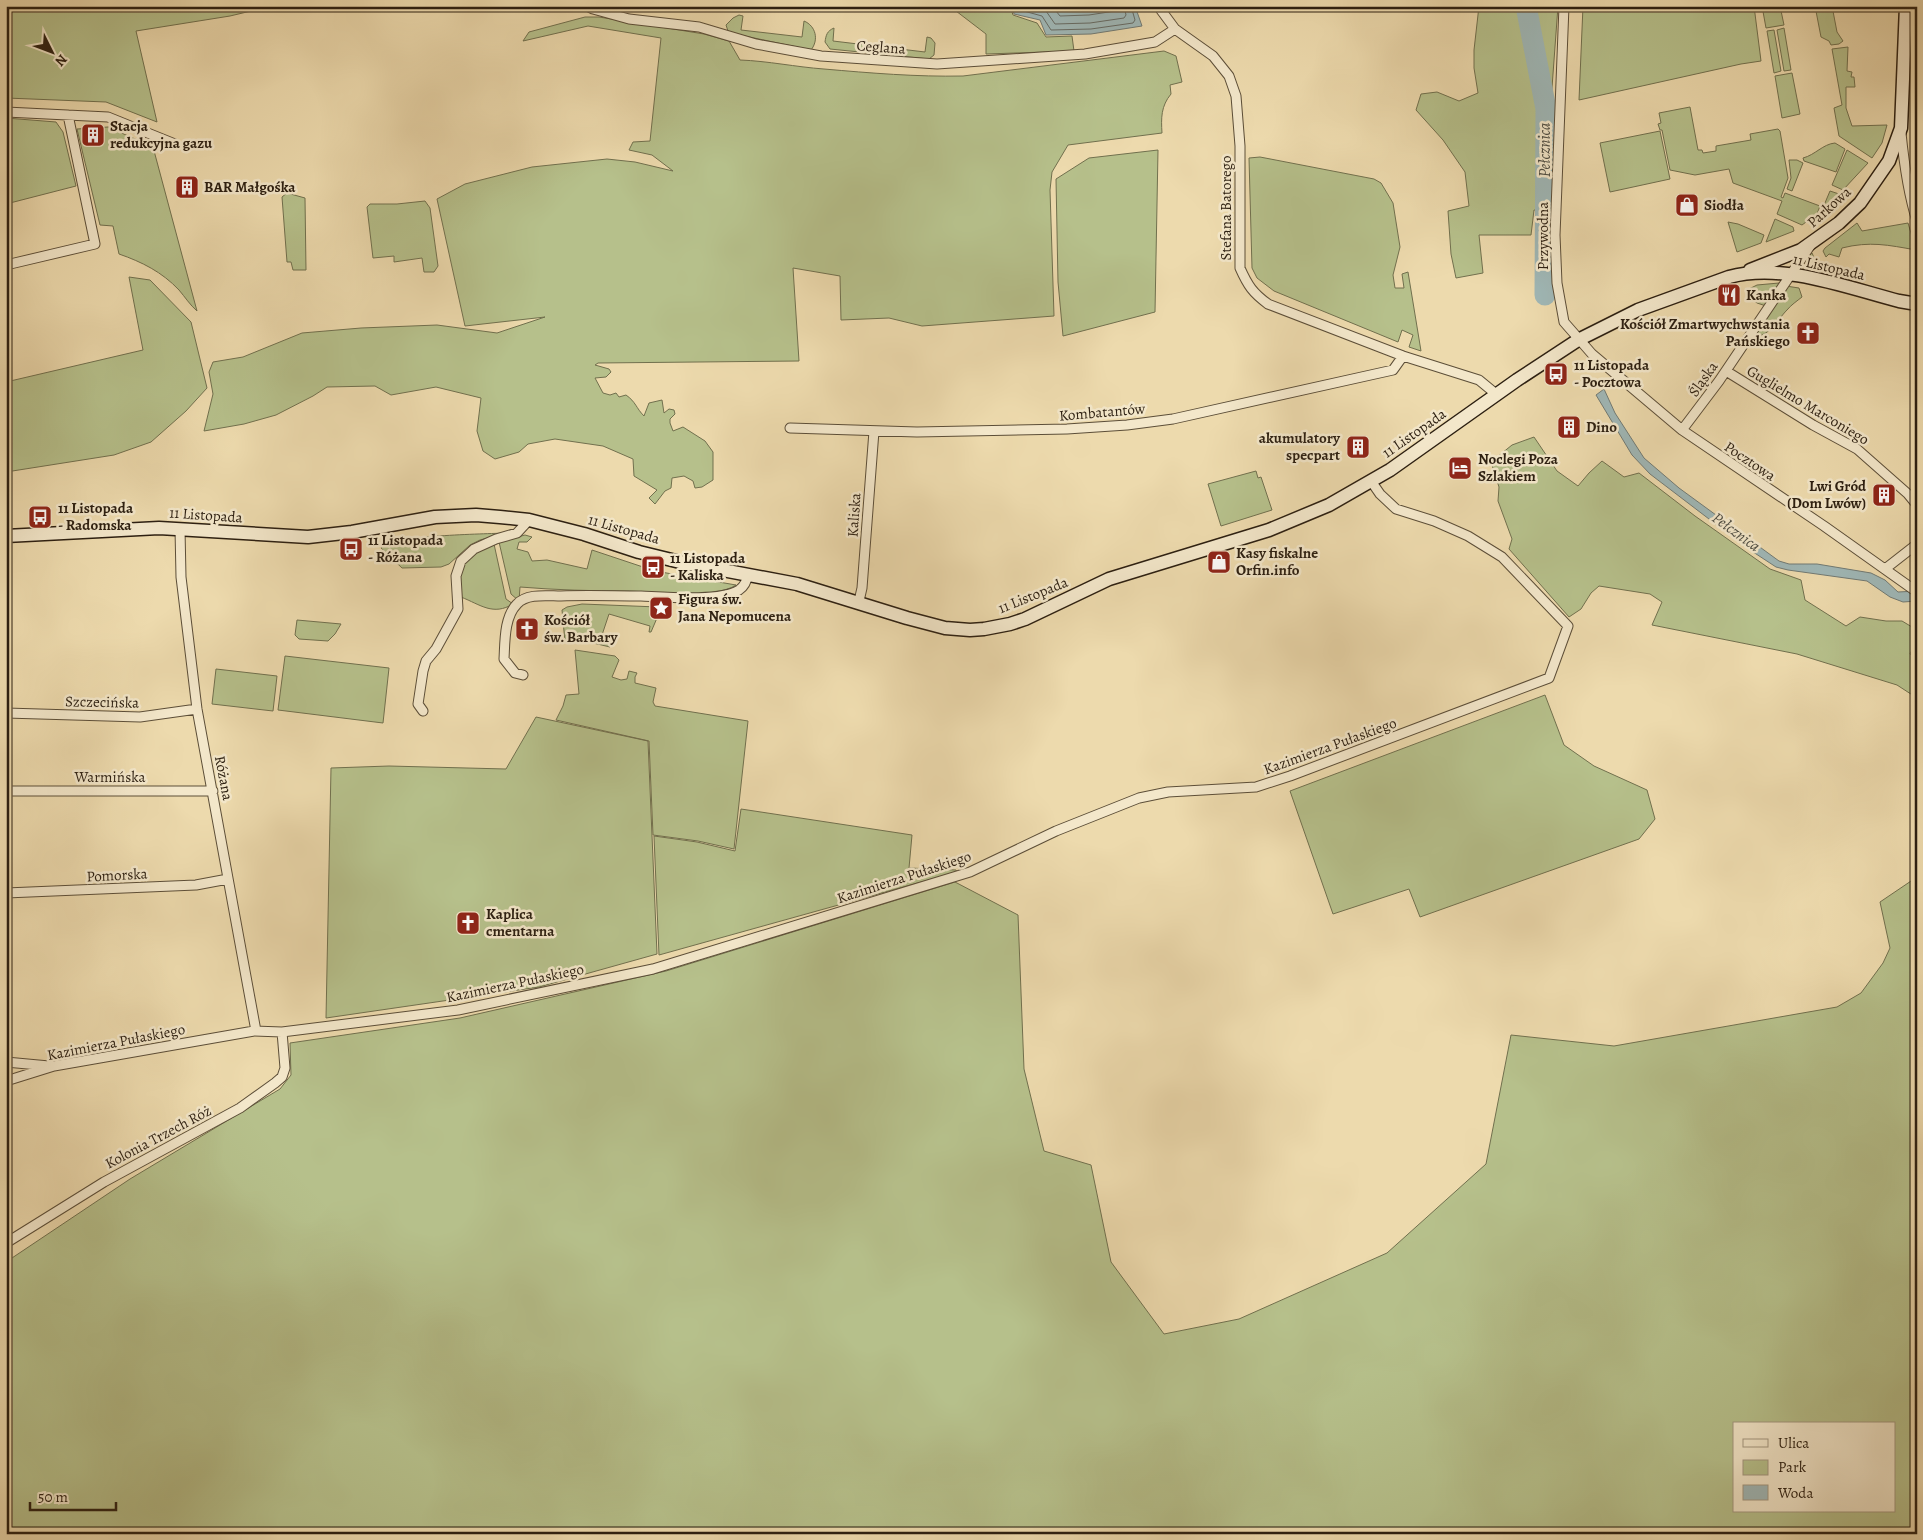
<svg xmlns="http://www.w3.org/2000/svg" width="1923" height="1540" font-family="Alegreya,serif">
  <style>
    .green { fill: #b6c08b; stroke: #71704e; fill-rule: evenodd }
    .water { fill: #9fb7b6; stroke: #717a74 }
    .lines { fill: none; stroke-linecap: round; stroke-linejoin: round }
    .shore { stroke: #666b64; stroke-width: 1 }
    .river { stroke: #9fb7b6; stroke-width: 21 }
    .street-casing { stroke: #5c4e38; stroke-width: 11 }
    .secondary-casing { stroke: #2c1f11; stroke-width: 15 }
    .street { stroke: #f3e7ca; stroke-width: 9 }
    .secondary { stroke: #f3e7ca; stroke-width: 12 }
    .labels { text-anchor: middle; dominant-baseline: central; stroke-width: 5; stroke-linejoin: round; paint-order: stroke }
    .street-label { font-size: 15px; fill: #2c1f11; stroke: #f3e7ca }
    .poi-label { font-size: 15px; font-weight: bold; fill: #2c1f11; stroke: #f3e7ca; text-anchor: start }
    .water-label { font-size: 16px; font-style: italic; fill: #4e4d43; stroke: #f3e7ca }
  </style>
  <rect width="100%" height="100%" fill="#eddaad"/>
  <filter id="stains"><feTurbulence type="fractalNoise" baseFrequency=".004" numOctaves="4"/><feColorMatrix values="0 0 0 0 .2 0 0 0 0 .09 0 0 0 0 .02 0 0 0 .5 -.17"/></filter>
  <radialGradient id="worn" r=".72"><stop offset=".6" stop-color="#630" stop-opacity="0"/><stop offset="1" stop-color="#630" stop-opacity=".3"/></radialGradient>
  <!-- green -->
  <path class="green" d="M6 6H272L230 16 136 31 157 122 106 102 6 98Z
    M944 6H1010L1013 15 1037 23 1046 37 1072 36 1074 51 986 54V34L956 11Z
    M1479 6H1558L1548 142 1546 211 1534 210 1531 235H1479L1483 273 1456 278 1451 254 1448 211 1469 206 1465 172 1443 140 1416 110 1421 94 1437 92 1459 101 1478 93 1474 68V50Z
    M1583 6H1754L1761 61 1741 64 1579 100Z
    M1762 6H1780L1784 25 1766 28Z
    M1815 6H1832L1837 32 1843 41 1839 44 1831 45 1829 41 1821 37Z
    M739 15 743 16 741 30 802 37 804 21C816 26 819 40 811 50L740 35 728 31 726 25 733 18Z
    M585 17H599L704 34 729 41 740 60C768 61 796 67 824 69 870 73 917 77 963 76L1164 51 1176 56 1182 82 1170 85 1171 94C1161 106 1161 118 1162 133L1068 145 1052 172 1050 190 1054 316 922 326 889 318 841 320 840 276 793 268 799 361 598 363 595 365 609 369 611 372 606 377 595 378 603 393 610 395 616 393 619 397 626 395C636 402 636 408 644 416L649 403 662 400 664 413 669 409 674 410 675 414 670 419V423L673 431 683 427 705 441 713 452V480L702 487 695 488 693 481 684 476 672 478 671 488 665 491 655 504 649 498 657 490 634 476 633 459 603 446 555 439 528 444 519 452 495 459 483 451 477 431 481 398 436 387 391 395 375 386 327 387 313 396 276 415 244 424 204 431 213 394 209 372 213 362 243 357 302 333 361 328 437 325 497 333 545 317 465 326 437 199 465 184 532 167 607 159 635 162 673 171 652 155 629 150 633 142 650 141 661 38 588 26 523 41 529 32Z
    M834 28 833 41 925 52 927 37 931 38 935 43 934 55 929 59 830 49 825 42C826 35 827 31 834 28Z
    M1784 28 1791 70 1784 71 1777 30Z
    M1774 30 1781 71 1774 73 1767 31Z
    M1848 47 1847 71 1852 72 1851 77H1854L1855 87H1846V108L1852 126 1887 125 1882 143 1872 158 1839 136 1834 108 1842 105 1832 49Z
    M1792 73 1800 114 1782 118 1775 76Z
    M1690 107 1698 150H1702L1703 153 1716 151V146L1751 140 1750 134 1778 129 1780 131 1788 178 1781 197 1783 198 1785 193 1820 206 1817 214 1802 225 1777 214 1782 201 1733 183 1729 169 1695 175 1670 170 1662 130H1660L1658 124 1661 123 1659 113Z
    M6 118 56 122 63 132 76 186 6 204Z
    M108 127 153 147 197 311C190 305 185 297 179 290 162 272 142 262 119 254L113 226 100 225 77 129Z
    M1660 131 1670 179 1610 192 1600 143Z
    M1835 143 1845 149 1836 172 1804 161 1803 158C1815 155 1823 144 1835 143Z
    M1158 150 1155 312 1063 336 1058 282 1056 179 1089 158Z
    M1847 150 1868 163 1843 190 1832 185Z
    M1260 157 1374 179 1381 183 1393 203 1400 247 1393 275 1395 288H1404L1402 274 1408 272 1421 351 1409 347 1413 335 1402 330 1398 342 1274 291 1257 278 1252 268 1249 158Z
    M1789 160H1797L1803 163 1792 191 1787 189 1791 178Z
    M1830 191 1839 194 1822 210Z
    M287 193 305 198 306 270H293L291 262H287L282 197Z
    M425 201 430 208 438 266 434 272H424L422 258 394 262V256L373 258 367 207 370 204H397Z
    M1775 219 1793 227 1794 231 1766 242Z
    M1728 222 1738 224 1764 235 1761 243 1737 252Z
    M1857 223 1862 231 1908 223 1916 250C1888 245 1870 241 1842 248L1839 257 1829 254 1826 257 1823 251 1825 248Z
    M1812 253 1819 269 1812 267 1807 262 1808 256Z
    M129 277 150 280 191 322 207 388 186 411 151 442 114 455 6 472V382L143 350Z
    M1779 283V286L1766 306 1757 303 1748 296 1747 290 1757 285Z
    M1786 286 1799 288 1802 297C1797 301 1791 305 1787 310 1777 320 1769 338 1753 336Z
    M1534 437 1557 471 1578 486 1589 473 1602 461 1624 477 1639 473 1695 516 1770 569 1801 580 1805 600 1846 626 1860 617 1886 621H1902L1917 630V640L1910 654 1917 659V698L1897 685 1797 654 1652 625 1662 602 1650 594 1599 586 1591 593 1581 609 1569 617 1509 549 1512 539 1498 501 1499 487 1491 462 1512 445Z
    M1256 471 1258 478 1261 477 1272 510 1221 526 1208 484Z
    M506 533 480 540 470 545 449 564 441 567 402 568 381 548C389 535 486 534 506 533Z
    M525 535 532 537 527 542H519L517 549 528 552 532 561 547 560 587 569 592 550 655 571 736 585C716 599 653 592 629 591 592 591 556 590 520 587L519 601 511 594 499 542Z
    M494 544 506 599 513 604C493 616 481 605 461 597 457 565 465 557 494 544Z
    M582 604 658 607 660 611 651 632H649L650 626 609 614 602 635 612 638 610 647 589 642H565L562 610 567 607Z
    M297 620 341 624 335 634 328 641 299 639 295 635Z
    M575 650 615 656 619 660 612 677 621 680 627 679 629 671 637 673 635 677V683L656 688 653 702 655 706 748 721 734 849 698 841 653 835 649 741 556 720 563 706 566 695 579 694Z
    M285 656 389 668 383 723 278 710Z
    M216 669 277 676 273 711 212 704Z
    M1545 695 1564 745 1594 766 1647 790 1655 819 1639 839 1420 917 1409 889 1333 914 1290 791Z
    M536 717 648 741 657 954 539 987 326 1018 331 768 389 766 506 769Z
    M741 809 912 835 909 868 956 870 957 872 659 955 654 836 697 842 735 851Z
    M1917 877V1534H6V1262L130 1179 280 1089 291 1075 290 1043 460 1018 666 971 955 882 1018 915 1024 1069 1044 1151 1091 1165 1111 1262 1164 1334 1239 1319 1387 1253 1486 1164 1511 1035 1614 1046 1837 1007 1861 993 1883 963 1890 948 1880 902ZM1734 1424H1894V1511H1734Z"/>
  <!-- water -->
  <path class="water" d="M1012 6H1135L1142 26 1091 34 1046 35 1040 20 1014 14Z
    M1604 389 1615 413 1644 458 1679 488 1779 561 1789 564H1817L1871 573 1885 580 1898 592 1917 591V601L1903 602 1890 597 1867 581 1788 570 1776 567 1747 548 1650 474 1632 455 1596 395Z"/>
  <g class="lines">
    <!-- shore -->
    <path class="shore" d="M1017 6 1020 10 1042 16 1051 30 1091 29 1133 23 1135 20 1131 6
      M1030 6 1046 11 1055 24 1090 23 1124 18 1126 15 1124 6
      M1052 6 1060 16 1089 15 1115 11 1117 6"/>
    <!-- river -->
    <path class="river" d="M1526 6 1546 109 1545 295"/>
    <!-- street casing -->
    <g class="street-casing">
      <path id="street" d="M587 6 593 9 629 19 699 27 756 44 821 56 937 64 1085 54 1155 42 1175 29
        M1158 6 1175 29 1213 56 1229 76 1236 96 1240 146V268C1248 286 1253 293 1268 304L1403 356 1479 380 1496 394
        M1564 6 1555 235 1557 283 1564 322 1592 354 1682 430 1824 526 1917 592
        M6 112 108 117 175 144
        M1901 133C1904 163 1908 193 1917 221
        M6 265 95 244 68 115
        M1726 371 1813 425 1857 449 1908 494 1917 505
        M790 428 917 432 1067 429 1127 425 1173 419 1393 370 1403 356
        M1682 430 1719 381 1810 246
        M180 529 181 577 197 709 256 1031
        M1885 569 1917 544
        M859 601 862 588 874 431
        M523 675 515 673 504 659C505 642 504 617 517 604 527 593 547 596 561 596 587 595 614 596 641 596 664 597 720 602 739 590 745 586 747 580 748 574
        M423 711 418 704 423 671 426 661 436 649 458 609 456 576 461 561 474 549 496 539 517 533 529 520
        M6 713 140 717 197 709
        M6 791H213
        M6 893 196 885 228 879
        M6 1062 49 1066
        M6 1081 54 1066 254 1031 282 1032 458 1010 653 969 970 872 1056 831 1139 798 1168 792 1256 787 1290 776 1549 678 1568 626 1502 557 1468 536 1434 521 1396 509 1380 494 1371 481
        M6 1243 104 1182 240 1108 275 1083 282 1077 285 1068 282 1032"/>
    </g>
    <!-- secondary casing -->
    <g class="secondary-casing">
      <path id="secondary" d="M1750 270 1801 250 1839 223 1860 203 1889 161 1901 128 1906 6
        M6 536 159 528 308 537 352 532 435 517 476 515 500 517 529 520 584 534 639 552 680 562 797 584 907 618 945 628 970 630 984 629 1010 624 1025 619 1109 579 1269 530 1329 505 1390 470 1517 380 1578 340 1638 310 1729 277C1782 262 1848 288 1899 301L1917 304"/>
    </g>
    <!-- street -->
    <use href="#street" class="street"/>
    <!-- secondary -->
    <use href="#secondary" class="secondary"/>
  </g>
  <!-- icons -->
  <defs>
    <g id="building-square" transform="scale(1.25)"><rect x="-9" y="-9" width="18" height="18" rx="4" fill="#8f2418" stroke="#f3e7ca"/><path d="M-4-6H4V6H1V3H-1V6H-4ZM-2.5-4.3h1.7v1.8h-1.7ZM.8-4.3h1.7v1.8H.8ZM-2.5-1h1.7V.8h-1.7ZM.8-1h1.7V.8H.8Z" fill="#fff"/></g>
    <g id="shop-square" transform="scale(1.25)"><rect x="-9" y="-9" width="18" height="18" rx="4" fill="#8f2418" stroke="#f3e7ca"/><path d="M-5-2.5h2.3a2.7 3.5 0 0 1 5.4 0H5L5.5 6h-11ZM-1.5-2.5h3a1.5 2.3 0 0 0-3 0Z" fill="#fff"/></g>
    <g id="restaurant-square" transform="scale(1.25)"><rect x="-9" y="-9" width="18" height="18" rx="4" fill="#8f2418" stroke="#f3e7ca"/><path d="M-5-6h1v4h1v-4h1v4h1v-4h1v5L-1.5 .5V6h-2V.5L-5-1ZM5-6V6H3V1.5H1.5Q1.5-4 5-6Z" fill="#fff"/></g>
    <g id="church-square" transform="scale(1.25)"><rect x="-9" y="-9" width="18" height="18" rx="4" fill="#8f2418" stroke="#f3e7ca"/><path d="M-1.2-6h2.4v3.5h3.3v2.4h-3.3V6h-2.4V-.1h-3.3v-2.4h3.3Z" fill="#fff"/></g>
    <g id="bus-square" transform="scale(1.25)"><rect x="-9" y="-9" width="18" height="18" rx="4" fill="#8f2418" stroke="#f3e7ca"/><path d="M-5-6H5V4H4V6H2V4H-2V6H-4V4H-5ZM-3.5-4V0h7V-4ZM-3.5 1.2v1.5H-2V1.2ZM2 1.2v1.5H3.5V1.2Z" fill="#fff"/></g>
    <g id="hotel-square" transform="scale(1.25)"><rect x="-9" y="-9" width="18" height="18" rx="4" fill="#8f2418" stroke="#f3e7ca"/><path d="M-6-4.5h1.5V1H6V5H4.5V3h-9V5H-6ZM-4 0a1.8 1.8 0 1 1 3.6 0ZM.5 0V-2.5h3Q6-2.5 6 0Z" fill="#fff"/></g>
    <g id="sight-square" transform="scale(1.25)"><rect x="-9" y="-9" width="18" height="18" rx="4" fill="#8f2418" stroke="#f3e7ca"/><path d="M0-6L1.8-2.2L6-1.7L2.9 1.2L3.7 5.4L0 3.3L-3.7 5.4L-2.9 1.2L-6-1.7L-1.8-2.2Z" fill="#fff"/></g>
  </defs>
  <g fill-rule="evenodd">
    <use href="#building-square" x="93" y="135"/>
    <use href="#building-square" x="187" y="187"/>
    <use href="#shop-square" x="1687" y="205"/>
    <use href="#restaurant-square" x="1729" y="295"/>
    <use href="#church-square" x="1808" y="333"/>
    <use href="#bus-square" x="1556" y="374"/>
    <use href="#building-square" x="1569" y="427"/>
    <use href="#building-square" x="1358" y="447"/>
    <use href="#hotel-square" x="1460" y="468"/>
    <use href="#building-square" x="1884" y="495"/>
    <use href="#bus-square" x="40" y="517"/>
    <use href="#bus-square" x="351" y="549"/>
    <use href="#shop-square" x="1219" y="562"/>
    <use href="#bus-square" x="653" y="567"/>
    <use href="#sight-square" x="661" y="608"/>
    <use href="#church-square" x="527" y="629"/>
    <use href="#church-square" x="468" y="923"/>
  </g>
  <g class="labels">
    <!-- street labels -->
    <g class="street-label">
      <text transform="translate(881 47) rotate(4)">Ceglana</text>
      <text transform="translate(1829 207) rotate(-42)">Parkowa</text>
      <text transform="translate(1226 208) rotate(-90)">Stefana Batorego</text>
      <text transform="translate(1543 236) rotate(-90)">Przywodna</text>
      <text transform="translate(1829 267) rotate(13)">11 Listopada</text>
      <text transform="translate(1703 379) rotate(-55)">Śląska</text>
      <text transform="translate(1808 405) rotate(31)">Guglielmo Marconiego</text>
      <text transform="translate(1102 412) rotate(-5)">Kombatantów</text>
      <text transform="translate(1414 433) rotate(-35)">11 Listopada</text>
      <text transform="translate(1750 461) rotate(34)">Pocztowa</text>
      <text transform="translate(206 515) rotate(4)">11 Listopada</text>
      <text transform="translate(854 515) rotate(-86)">Kaliska</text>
      <text transform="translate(624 529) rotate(16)">11 Listopada</text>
      <text transform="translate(1033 595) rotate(-22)">11 Listopada</text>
      <text transform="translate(102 702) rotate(1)">Szczecińska</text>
      <text transform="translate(1330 746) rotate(-20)">Kazimierza Pułaskiego</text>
      <text x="110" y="777">Warmińska</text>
      <text transform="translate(224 778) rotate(79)">Różana</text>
      <text transform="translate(117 875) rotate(-3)">Pomorska</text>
      <text transform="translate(904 877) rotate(-18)">Kazimierza Pułaskiego</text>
      <text transform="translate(515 983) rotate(-12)">Kazimierza Pułaskiego</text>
      <text transform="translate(116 1042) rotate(-11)">Kazimierza Pułaskiego</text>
      <text transform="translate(158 1137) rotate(-28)">Kolonia Trzech Róż</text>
    </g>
    <!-- poi labels -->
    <g class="poi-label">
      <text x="110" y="126">Stacja<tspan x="110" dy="17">redukcyjna gazu</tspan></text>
      <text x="204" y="187">BAR Małgośka</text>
      <text x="1704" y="205">Siodła</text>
      <text x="1746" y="295">Kanka</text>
      <text x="1790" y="324" text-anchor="end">Kościół Zmartwychwstania<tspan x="1790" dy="17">Pańskiego</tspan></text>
      <text x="1574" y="365">11 Listopada<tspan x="1574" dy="17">- Pocztowa</tspan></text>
      <text x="1586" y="427">Dino</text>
      <text x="1340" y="438" text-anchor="end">akumulatory<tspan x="1340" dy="17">specpart</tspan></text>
      <text x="1478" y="459">Noclegi Poza<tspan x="1478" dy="17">Szlakiem</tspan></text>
      <text x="1866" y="486" text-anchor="end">Lwi Gród<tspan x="1866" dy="17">(Dom Lwów)</tspan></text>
      <text x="58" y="508">11 Listopada<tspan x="58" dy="17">- Radomska</tspan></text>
      <text x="368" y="540">11 Listopada<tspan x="368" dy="17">- Różana</tspan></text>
      <text x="1236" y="553">Kasy fiskalne<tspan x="1236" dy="17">Orfin.info</tspan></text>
      <text x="670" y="558">11 Listopada<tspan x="670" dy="17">- Kaliska</tspan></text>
      <text x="678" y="599">Figura św.<tspan x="678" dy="17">Jana Nepomucena</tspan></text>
      <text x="544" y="620">Kościół<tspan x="544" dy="17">św. Barbary</tspan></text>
      <text x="486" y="914">Kaplica<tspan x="486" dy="17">cmentarna</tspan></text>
    </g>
    <!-- water labels -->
    <g class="water-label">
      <text transform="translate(1545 150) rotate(-90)">Pełcznica</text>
      <text transform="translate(1736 532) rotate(36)">Pełcznica</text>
    </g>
  </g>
  <!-- margin -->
  <rect width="1923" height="1540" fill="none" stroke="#eddaad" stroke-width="25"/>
  <rect x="8" y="8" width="1908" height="1525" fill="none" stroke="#2c1f11" stroke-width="2.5"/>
  <rect x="12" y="12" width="1898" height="1515" fill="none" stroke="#2c1f11"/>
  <!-- legend -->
  <rect x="1733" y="1422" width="162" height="90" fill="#f3e7ca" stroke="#a39780"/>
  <rect x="1743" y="1439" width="25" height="8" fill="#f3e7ca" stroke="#a39780"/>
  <text x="1778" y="1448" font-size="15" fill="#2c1f11">Ulica</text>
  <rect x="1743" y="1460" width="25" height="15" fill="#b6c08b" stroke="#a39780"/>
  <text x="1778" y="1472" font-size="15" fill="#2c1f11">Park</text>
  <rect x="1743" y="1485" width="25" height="15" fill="#9fb7b6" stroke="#a39780"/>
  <text x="1778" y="1498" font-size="15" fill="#2c1f11">Woda</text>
  <!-- north arrow -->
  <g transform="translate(52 52) rotate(132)" stroke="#f3e7ca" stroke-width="4" paint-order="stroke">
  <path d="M0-4L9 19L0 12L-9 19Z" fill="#2c1f11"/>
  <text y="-8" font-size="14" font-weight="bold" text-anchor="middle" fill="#2c1f11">N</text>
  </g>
  <!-- scale -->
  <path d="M30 1502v8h86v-8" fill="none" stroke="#2c1f11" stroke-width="2.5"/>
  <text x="38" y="1502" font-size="15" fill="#2c1f11" stroke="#f3e7ca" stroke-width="4" paint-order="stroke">50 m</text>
  <rect width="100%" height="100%" filter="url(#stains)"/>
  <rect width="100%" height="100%" fill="url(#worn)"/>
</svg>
